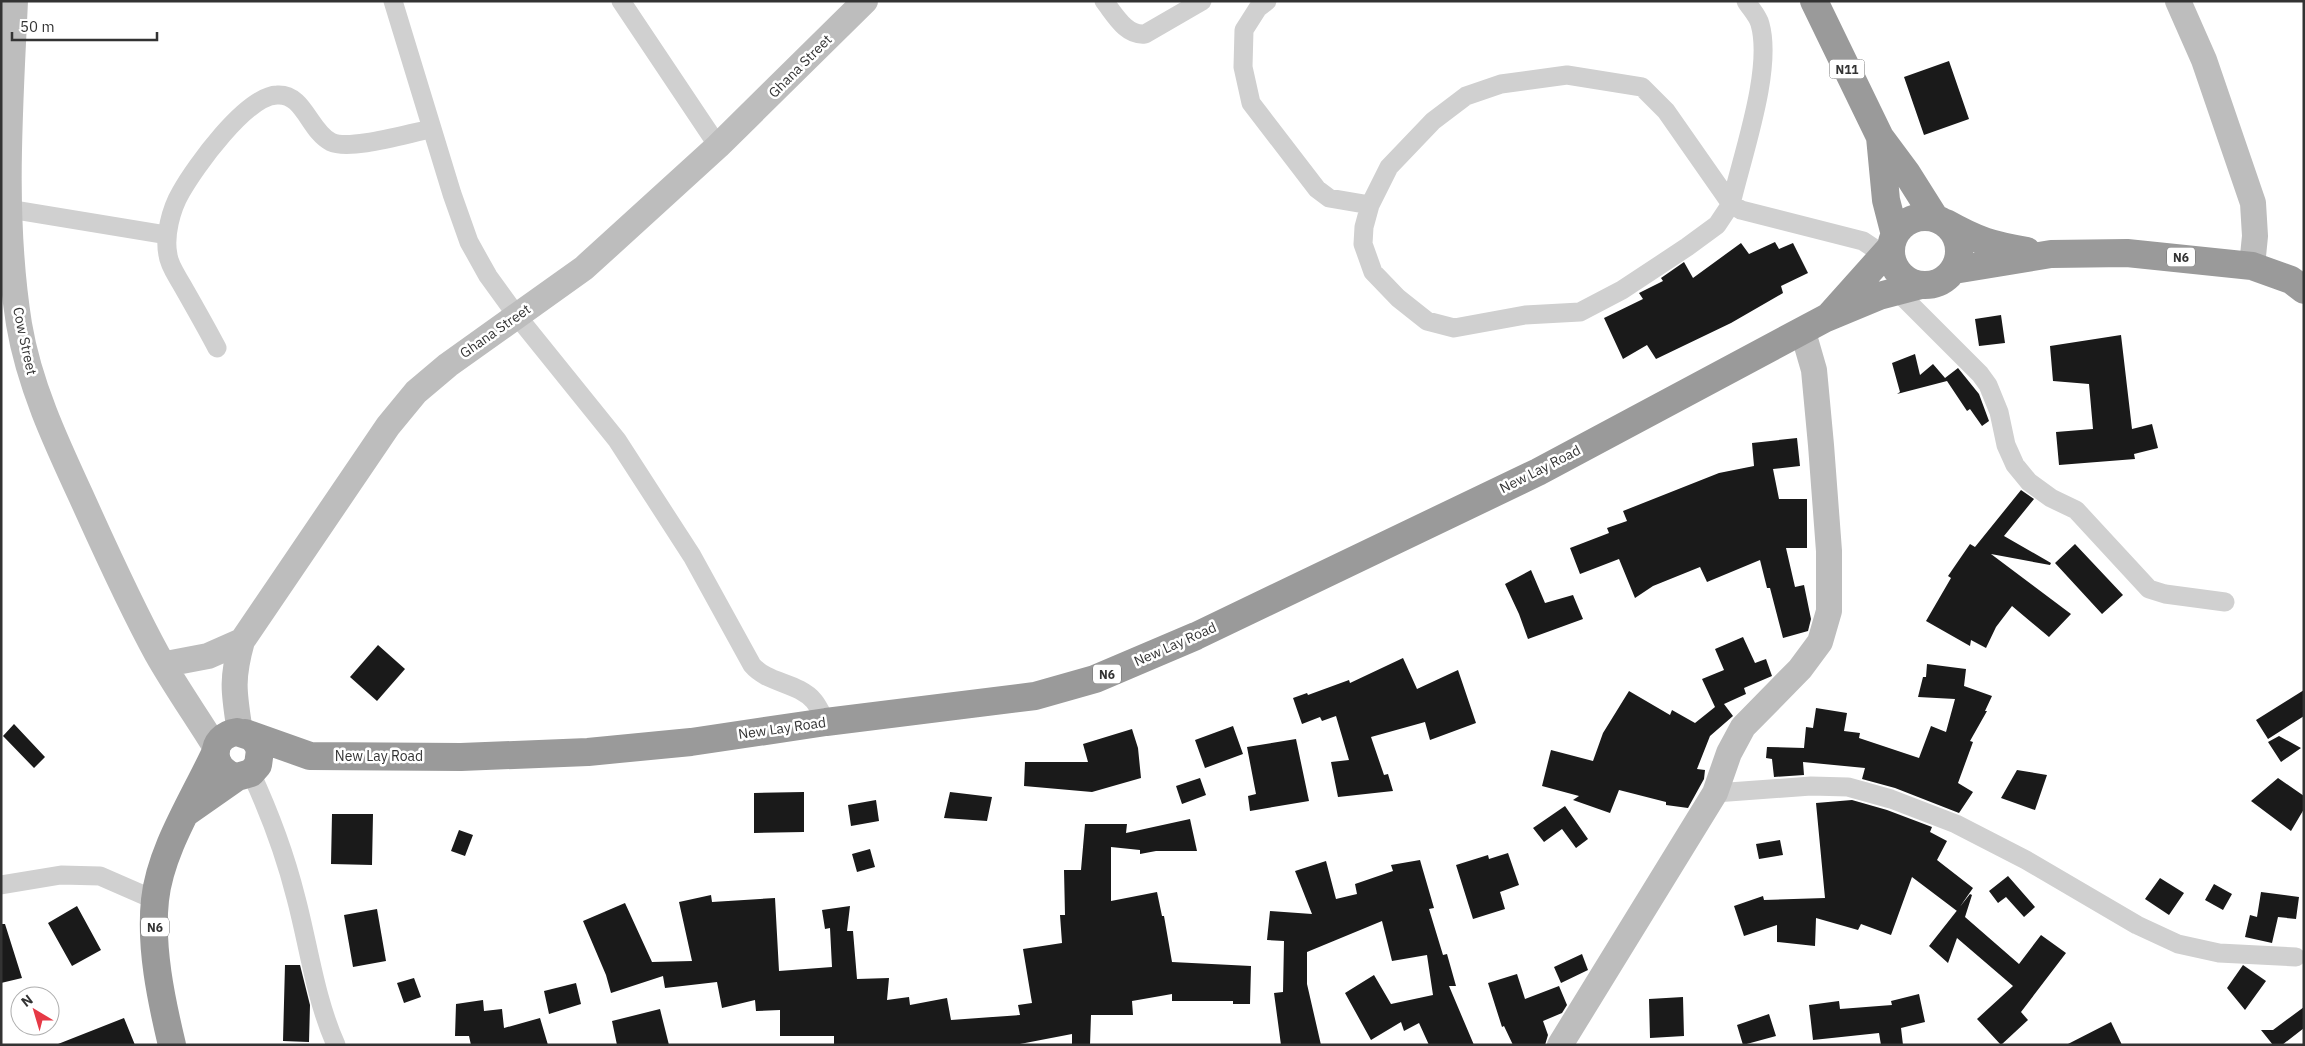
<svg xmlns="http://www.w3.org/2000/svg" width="2305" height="1046" font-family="'IBM Plex Sans',sans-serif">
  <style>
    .building { fill: #1a1a1a }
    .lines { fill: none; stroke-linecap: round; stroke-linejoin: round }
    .street { stroke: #d0d0d0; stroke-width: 19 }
    .secondary { stroke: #bdbdbd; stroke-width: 26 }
    .highway { stroke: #9a9a9a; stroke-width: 28 }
    .labels { text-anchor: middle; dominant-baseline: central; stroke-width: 5; stroke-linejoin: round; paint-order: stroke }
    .shield { fill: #fff; stroke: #707070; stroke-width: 1 }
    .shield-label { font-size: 12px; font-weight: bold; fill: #333 }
    .street-label { font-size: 14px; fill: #333; stroke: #fff }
  </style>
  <rect width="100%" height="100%" fill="#fff"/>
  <!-- building -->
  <path class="building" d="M1949 61 1969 119 1924 135 1904 77Z
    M1775 242 1779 249 1793 243 1808 273 1781 286 1783 293 1731 323 1656 359 1647 345 1623 359 1604 318 1643 299 1639 293 1663 281 1661 278 1684 262 1693 278 1741 243 1749 254Z
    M2001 315 2005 343 1979 346 1975 319Z
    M2121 335 2132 429 2152 424 2158 448 2134 454 2135 459 2059 465 2056 432 2093 429 2089 384 2053 381 2050 346Z
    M1915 354 1920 375 1933 364 1945 378 1958 368 1979 394 1989 421 1982 426 1970 409 1967 411 1947 381 1897 394 1900 392 1892 363Z
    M1797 438 1800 466 1773 469 1779 499H1807V548H1786L1795 587 1804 585 1811 619 1808 631 1783 638 1770 588H1767L1760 560 1707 582 1700 567 1653 586 1635 598 1619 559 1580 574 1570 548 1609 533 1607 528 1627 521 1623 511 1719 473 1754 466 1752 443Z
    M2021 490 2034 499 2004 536 2051 563 2050 565 1991 554 2071 614 2049 637 2012 606 1996 627 1986 648 1971 640 1970 646 1926 621 1951 578 1948 576 1970 544 1975 547Z
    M2075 544 2123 595 2102 614 2055 563Z
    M1531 570 1545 603 1573 595 1583 619 1528 639 1519 614 1505 584Z
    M1743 637 1755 663 1766 659 1772 676 1744 688 1746 694 1724 704 1733 716 1710 736 1697 769 1705 770 1704 779 1688 808 1666 805V802L1619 790 1610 813 1573 800 1579 796 1542 786 1551 750 1593 761 1603 733 1629 691 1670 715 1672 710 1695 723 1715 707 1702 679 1724 670 1715 649Z
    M378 645 405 669 377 701 350 677Z
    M1403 658 1417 689 1458 670 1476 723 1430 740 1425 722 1371 737 1384 775 1388 774 1393 791 1338 797 1331 762 1349 760 1336 716 1322 721 1320 717 1302 724 1293 698 1307 693 1308 695 1349 680 1350 683Z
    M1927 664 1966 669 1964 686 1992 696 1985 711H1987L1970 741 1973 742 1958 783 1973 792 1959 813 1895 788 1862 779 1865 768 1803 762 1804 775 1774 777 1772 759 1766 758 1767 747 1804 748 1806 727 1813 728 1816 708 1847 713 1844 731 1860 733 1859 738 1919 758 1931 726 1946 732 1955 699 1918 697 1923 677H1926Z
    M2304 690V716L2268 739 2256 720Z
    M14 724 45 757 34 768 3 736Z
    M1233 726 1243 754 1205 768 1195 740Z
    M1132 729 1138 748 1141 778 1092 792 1024 786 1025 762H1088L1083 744Z
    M2279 736 2301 748 2281 762 2268 742Z
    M1296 739 1309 801 1250 811 1248 796 1256 794 1247 747Z
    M2017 770 2047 775 2035 810 2001 798Z
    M1200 778 1206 795 1182 804 1176 786Z
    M2278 778 2304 796V809L2291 831 2251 801Z
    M804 792V832L754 833V793Z
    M950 792 992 797 987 821 944 818Z
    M876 800 879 821 851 826 848 805Z
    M1852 800 1887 810 1932 827 1930 832 1947 841 1937 860 1973 888 1957 911 1912 877 1891 935 1861 924 1858 930 1816 918 1815 946 1777 942V925L1744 936 1734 906 1763 896 1764 900 1825 898 1816 803Z
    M1565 806 1588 839 1576 848 1562 829 1544 842 1533 828Z
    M332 814H373L372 865 331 864Z
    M1190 819 1197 851H1156L1140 854V850L1111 847V901L1157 892 1162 916H1164L1172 962 1251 966 1250 1004H1233V1001H1172V994L1132 1001 1133 1015H1091L1090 1045H1072V1034L1015 1045H834V1036H780V1010L756 1011 755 1000 722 1008 717 982 665 988 663 976 611 993 606 975 583 921 625 903 652 962 692 961 679 902 711 895 712 902 775 898 779 971 832 967 830 928 825 929 822 910 850 906 847 931H853L857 979 889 978 887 1000 909 997 910 1005 947 998 951 1020 1020 1015 1018 1005 1032 1003 1023 949 1062 943 1060 915H1065L1064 870H1081L1085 824H1127L1126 833Z
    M459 830 473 835 465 856 451 851Z
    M1780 840 1783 855 1759 859 1756 844Z
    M870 849 875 867 857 872 852 854Z
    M1508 853 1519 885 1500 892 1505 909 1473 919 1456 865 1488 855 1489 859Z
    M1420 860 1434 908 1429 909 1443 955 1447 954 1456 986H1449L1474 1045H1429L1419 1023 1404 1031 1401 1022 1371 1040 1345 993 1374 975 1391 1004 1433 995 1427 955 1392 961 1382 921 1307 952V984L1321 1045H1281L1274 993 1283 992 1284 941 1267 940 1270 911 1312 914 1295 871 1326 861 1336 899 1357 894 1355 884 1393 871 1391 865Z
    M2008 876 2035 907 2024 917 2006 897 1998 903 1989 891Z
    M2160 878 2184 893 2169 915 2145 899Z
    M2214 884 2232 894 2223 910 2205 900Z
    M2261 892 2299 897 2296 919 2278 917 2272 943 2245 937 2250 915 2257 917Z
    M1970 894 1972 895 1965 917 2019 964 2041 935 2066 953 2021 1012 2028 1020 2001 1045 1977 1019 2013 986 1957 938 1948 963 1929 946Z
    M77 906 101 950 72 966 48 923Z
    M377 909 386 961 353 967 344 915Z
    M1 924H5L22 978 1 983Z
    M1582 954 1588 970 1561 983 1554 967Z
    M285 965H300L310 1005 309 1042 283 1041Z
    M2243 965 2266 981 2245 1010 2227 988Z
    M1517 974 1525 999 1559 986 1567 1005 1562 1013 1543 1021 1548 1035 1545 1045H1513L1504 1026 1502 1027 1488 983Z
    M414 978 421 997 404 1003 397 983Z
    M576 983 581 1004 549 1014 544 991Z
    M1919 994 1925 1022 1901 1028 1903 1045H1881L1879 1033 1813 1040 1809 1005 1839 1001 1840 1009 1892 1005 1891 1001Z
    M1683 997 1684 1036 1650 1038 1649 999Z
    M483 1000 484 1011 502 1009 504 1028 540 1018 548 1045H471L469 1036H455L456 1004Z
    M2304 1007V1028L2282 1045H2273L2261 1030H2273Z
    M660 1009 669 1045H617L612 1021Z
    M1769 1014 1776 1036 1743 1045 1737 1025Z
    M124 1018 135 1045H58V1044Z
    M2111 1022 2122 1045H2066Z"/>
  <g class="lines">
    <!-- street -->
    <path class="street" d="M393 1 452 194 469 242 488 276 517 316 617 440 692 556 752 665C768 684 798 682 814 701 819 707 822 715 826 722
      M621 1 718 146
      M1104 1C1115 15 1126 36 1145 34L1202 1
      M1267 1 1258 8 1244 30 1243 67 1251 103 1317 189 1329 198 1370 205
      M1746 1C1750 8 1758 16 1760 24 1773 70 1742 156 1731 204L1741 210 1863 241 1872 247 1881 257
      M1567 75 1642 87 1666 111 1731 204 1717 225 1687 247 1622 290 1580 312 1525 315 1454 328 1427 321 1398 298 1373 272 1363 244 1364 227 1370 205 1389 167 1433 121 1466 96 1501 84Z
      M9 209 167 235
      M1897 291 1980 374 1988 385 1999 412 2006 445 2015 465 2029 482 2051 498 2076 510 2149 589 2165 594 2225 602
      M217 348C206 327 194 306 182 285 177 276 169 265 168 255 164 236 171 209 181 192 195 167 246 96 277 95 304 93 309 131 331 142 350 151 409 133 431 129
      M251 773C270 814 285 854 296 898 309 947 315 998 336 1045
      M1715 793 1811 786 1848 787 1891 799 1956 824 2026 860 2137 925 2178 944 2219 953 2296 957
      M1 885 61 875 100 876 155 900"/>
    <!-- secondary -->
    <path class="secondary" d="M15 1C10 109 2 217 19 324 29 384 55 440 81 496 105 549 129 603 157 654 175 686 197 717 216 748
      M2178 1 2204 60 2253 203 2255 236 2252 266
      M166 664 208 656 242 641
      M240 732C234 693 231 680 242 641L388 426 416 392 448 365 584 268 718 146 865 1
      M1560 1045 1715 793 1729 753 1743 727 1800 669 1820 642 1829 611V551L1821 445 1814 370 1803 332"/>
    <!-- highway -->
    <path class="highway" d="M1814 1 1880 137 1906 172 1935 218
      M1880 137 1886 200 1895 235
      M1891 251a34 34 0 1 1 68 0a34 34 0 1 1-68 0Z
      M1946 223C1978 241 1992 245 2027 251
      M1954 270 2051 254 2127 253 2252 266 2291 280 2304 290
      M1831 314 1891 247
      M245 733 310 756 461 757 588 752 691 742 826 722 1035 696 1095 679 1196 636 1538 472 1826 318 1879 296 1921 285
      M187 812 237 777 251 773 258 765 260 750 257 743 252 737 237 732C208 736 209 771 237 777
      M172 1045C161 999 150 947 155 900 160 850 195 797 216 751"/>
  </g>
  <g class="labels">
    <!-- shield labels -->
    <g class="shield">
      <rect x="1829.5" y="59.5" width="35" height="19" rx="4"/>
      <rect x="2167" y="247.5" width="28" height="19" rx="4"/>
      <rect x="1093" y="664.5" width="28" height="19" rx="4"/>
      <rect x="141" y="917.5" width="28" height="19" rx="4"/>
    </g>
    <g class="shield-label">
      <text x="1847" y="69">N11</text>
      <text x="2181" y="257">N6</text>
      <text x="1107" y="674">N6</text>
      <text x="155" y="927">N6</text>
    </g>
    <!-- street labels -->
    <g class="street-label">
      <text transform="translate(800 66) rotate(-45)">Ghana Street</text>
      <text transform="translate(495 331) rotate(-35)">Ghana Street</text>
      <text transform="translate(25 341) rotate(78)">Cow Street</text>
      <text transform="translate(1540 469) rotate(-27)">New Lay Road</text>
      <text transform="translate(1175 644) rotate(-24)">New Lay Road</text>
      <text transform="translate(782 728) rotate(-8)">New Lay Road</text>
      <text x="379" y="756">New Lay Road</text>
    </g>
  </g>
  <!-- border -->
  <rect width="2305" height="1046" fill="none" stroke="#333333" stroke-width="5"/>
  <!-- north arrow -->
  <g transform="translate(35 1011) rotate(322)"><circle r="24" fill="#ffffff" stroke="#adadad"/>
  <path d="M0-4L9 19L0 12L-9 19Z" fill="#e63946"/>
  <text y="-8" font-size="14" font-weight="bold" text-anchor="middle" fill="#333333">N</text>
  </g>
  <!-- scale -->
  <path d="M12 32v8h145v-8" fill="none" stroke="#333333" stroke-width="2.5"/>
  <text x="20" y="32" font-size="15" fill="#333333" stroke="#ffffff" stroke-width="4" paint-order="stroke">50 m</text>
</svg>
